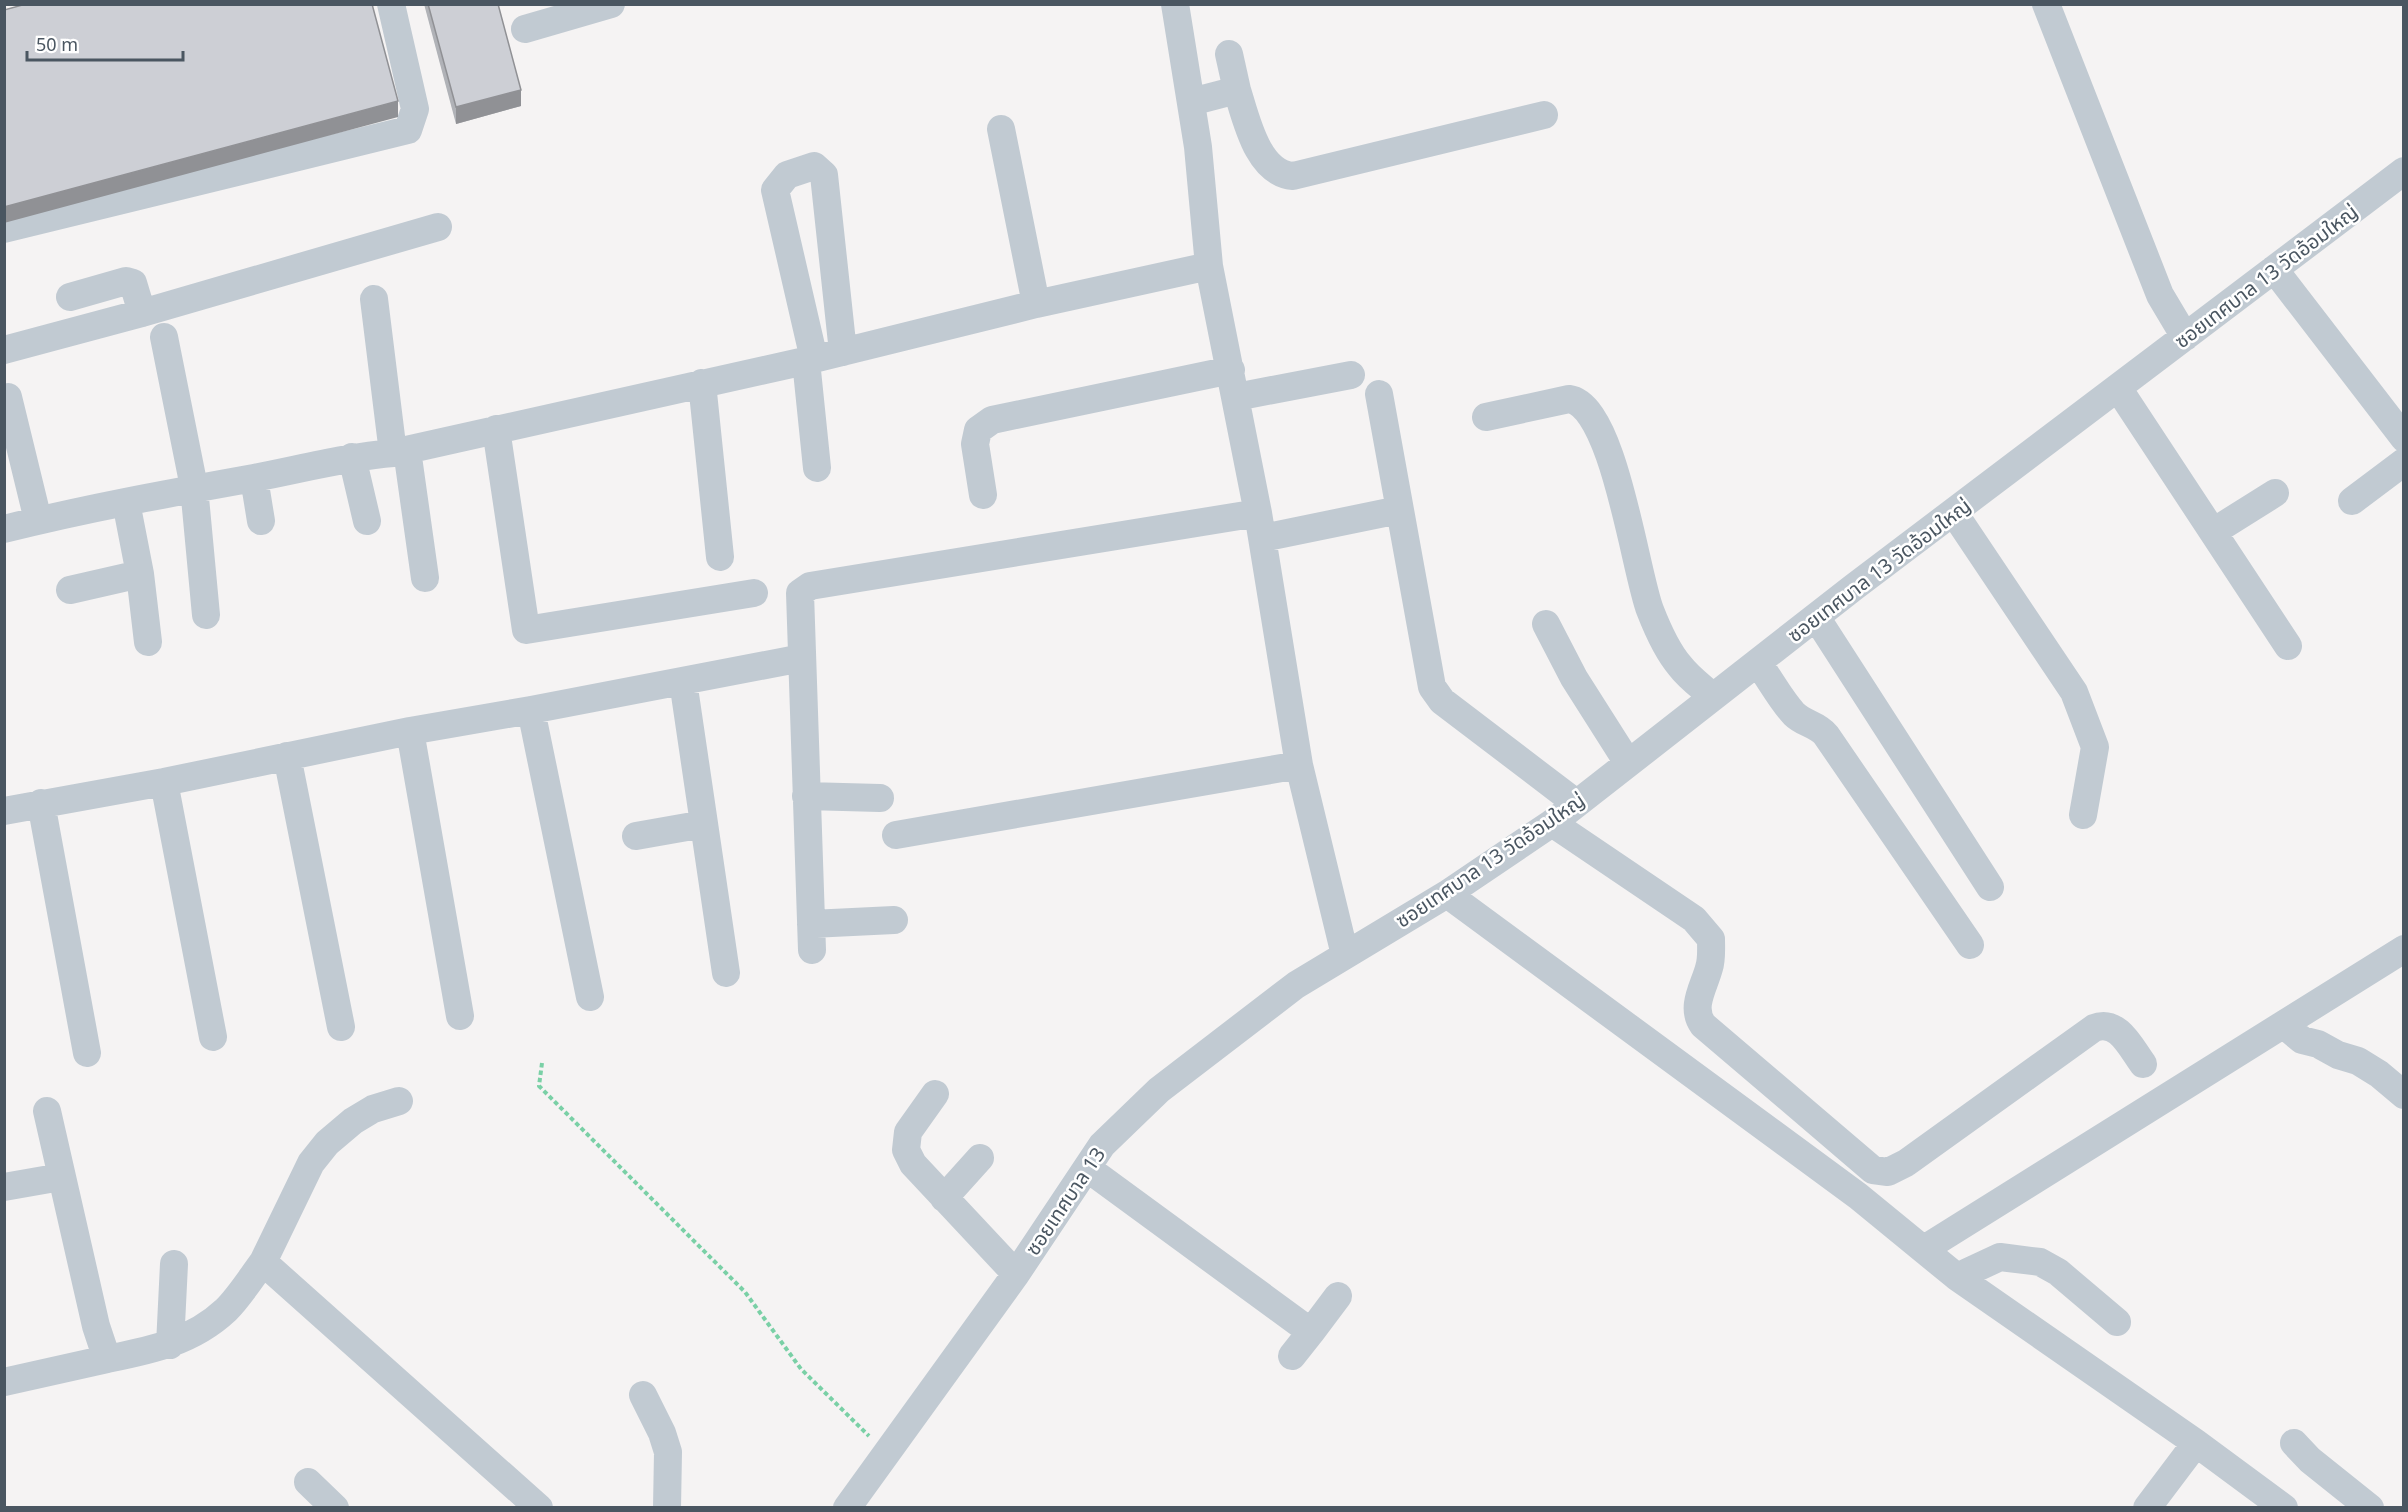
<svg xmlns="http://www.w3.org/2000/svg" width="2408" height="1512" font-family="'Noto Sans','Noto Sans Thai',sans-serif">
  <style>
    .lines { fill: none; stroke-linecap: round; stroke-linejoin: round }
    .path { stroke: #7ad0a6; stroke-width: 4; stroke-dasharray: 4.5 3; stroke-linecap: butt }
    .minor { stroke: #c1cad2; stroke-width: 28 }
    .wall { fill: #b0b2b7 }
    .shaded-wall { fill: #909195 }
    .building { fill: #cdcfd5; stroke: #909195; stroke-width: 1.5 }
    .labels { text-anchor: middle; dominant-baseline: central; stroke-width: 5; stroke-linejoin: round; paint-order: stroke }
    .street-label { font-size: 20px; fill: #4a5661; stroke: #fff }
  </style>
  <rect width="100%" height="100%" fill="#f5f3f3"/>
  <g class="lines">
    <!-- path -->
    <path class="path" d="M542 1063 539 1086 745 1292 801 1369 869 1436"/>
    <!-- minor -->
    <path class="minor" d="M1175 4 1198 147 1209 266 1258 513 1299 765 1345 955
      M2046 4 2160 295 2185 337
      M525 29 611 4
      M1237 90C1246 118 1257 173 1293 176L1544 115
      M1191 102 1237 90 1229 54
      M1001 129 1036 304
      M4 229 408 130 415 109 391 4
      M2274 269 2404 438
      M70 297 126 281 133 283 142 313
      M374 299 393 453
      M164 337 194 487 206 615
      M4 350 142 313 438 227
      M814 359 775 190 787 175 814 166 824 175 843 352
      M806 361 817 468
      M702 383 720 557
      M2118 388 2288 646
      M1379 394 1432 687 1442 701 1576 803
      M8 397 38 520
      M1236 397 1351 375
      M1486 417 1569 399C1614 405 1635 571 1650 610 1657 628 1667 651 1680 666 1689 678 1702 687 1713 697
      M496 429 526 630 754 593
      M407 450 425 578
      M352 457 367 521
      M254 478 261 521
      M983 495 975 444 978 430 992 420 1231 370
      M2352 501 2404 462
      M1954 513 2074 692 2095 747 2083 815
      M4 529C87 508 171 493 254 478 301 469 346 457 393 453L814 359 1036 304 1209 266
      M2213 532 2275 493
      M1263 538 1399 510
      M140 574 148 642
      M70 590 140 574 126 502
      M1816 617 1990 887
      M1546 624 1574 678 1628 763
      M1758 663C1770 679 1780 699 1794 714 1804 724 1817 724 1826 735L1970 945
      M683 681 726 973
      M531 710 590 997
      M410 731 460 1016
      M287 756 341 1027
      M164 782 213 1037
      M806 796 880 798
      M41 803 87 1053
      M4 811 164 782 410 731 531 710 802 658
      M1552 823 1694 919 1711 939C1711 948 1712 959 1709 968 1704 987 1690 1007 1703 1025L1873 1170 1888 1172 1906 1163 2094 1028C2118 1018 2131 1048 2143 1064
      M896 835 1299 765
      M636 836 704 824
      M1447 894 1858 1196 1957 1277 2196 1443 2284 1508
      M811 924 894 920
      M812 950 800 593 810 586 1258 513
      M2284 1025 2302 1040 2318 1044 2338 1055 2358 1061 2379 1074 2404 1095
      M935 1094 908 1132 906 1150 913 1164 1016 1274
      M47 1111 96 1326 107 1359C151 1350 192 1342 226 1310 240 1296 251 1278 263 1262L539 1508
      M1087 1168 1311 1332 1292 1356
      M4 1187 61 1177
      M944 1198 980 1158
      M1924 1249 2404 949
      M263 1262 311 1163 327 1143 353 1121 373 1109 399 1101
      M1957 1277 2000 1257 2040 1262 2058 1272 2117 1322
      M1311 1332 1338 1296
      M170 1345 174 1264
      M4 1382 107 1359
      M643 1395 662 1433 668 1452 667 1508
      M2294 1443 2310 1460 2370 1508
      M308 1482 335 1508
      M847 1508 1016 1274 1102 1145 1159 1090 1296 985 1447 894 1552 823 1854 587 2404 171
      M2147 1508 2196 1443"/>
  </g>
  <!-- wall -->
  <path class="wall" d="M424 4H498L521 106 456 124Z"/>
  <!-- shaded-wall -->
  <path class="shaded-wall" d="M521 90V106L456 124V107Z
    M398 101V117L4 223V207Z"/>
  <!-- building -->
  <path class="building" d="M26 4H372L398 101 4 207V10Z
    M428 4H498L521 90 456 107Z"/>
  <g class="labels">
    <!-- street labels -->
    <g class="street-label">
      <text transform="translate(2266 276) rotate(-37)">ซอยเทศบาล 13 วัดอ้อมใหญ่</text>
      <text transform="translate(1879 570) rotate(-37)">ซอยเทศบาล 13 วัดอ้อมใหญ่</text>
      <text transform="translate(1490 860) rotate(-34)">ซอยเทศบาล 13 วัดอ้อมใหญ่</text>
      <text transform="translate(1065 1201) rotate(-56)">ซอยเทศบาล 13</text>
    </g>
  </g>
  <!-- border -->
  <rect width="2408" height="1512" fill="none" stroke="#4a5661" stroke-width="12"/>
  <!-- scale -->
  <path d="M27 51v9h156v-9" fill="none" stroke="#4a5661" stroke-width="3"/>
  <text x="36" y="51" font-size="18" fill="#4a5661" stroke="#ffffff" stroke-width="4.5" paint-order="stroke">50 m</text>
</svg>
